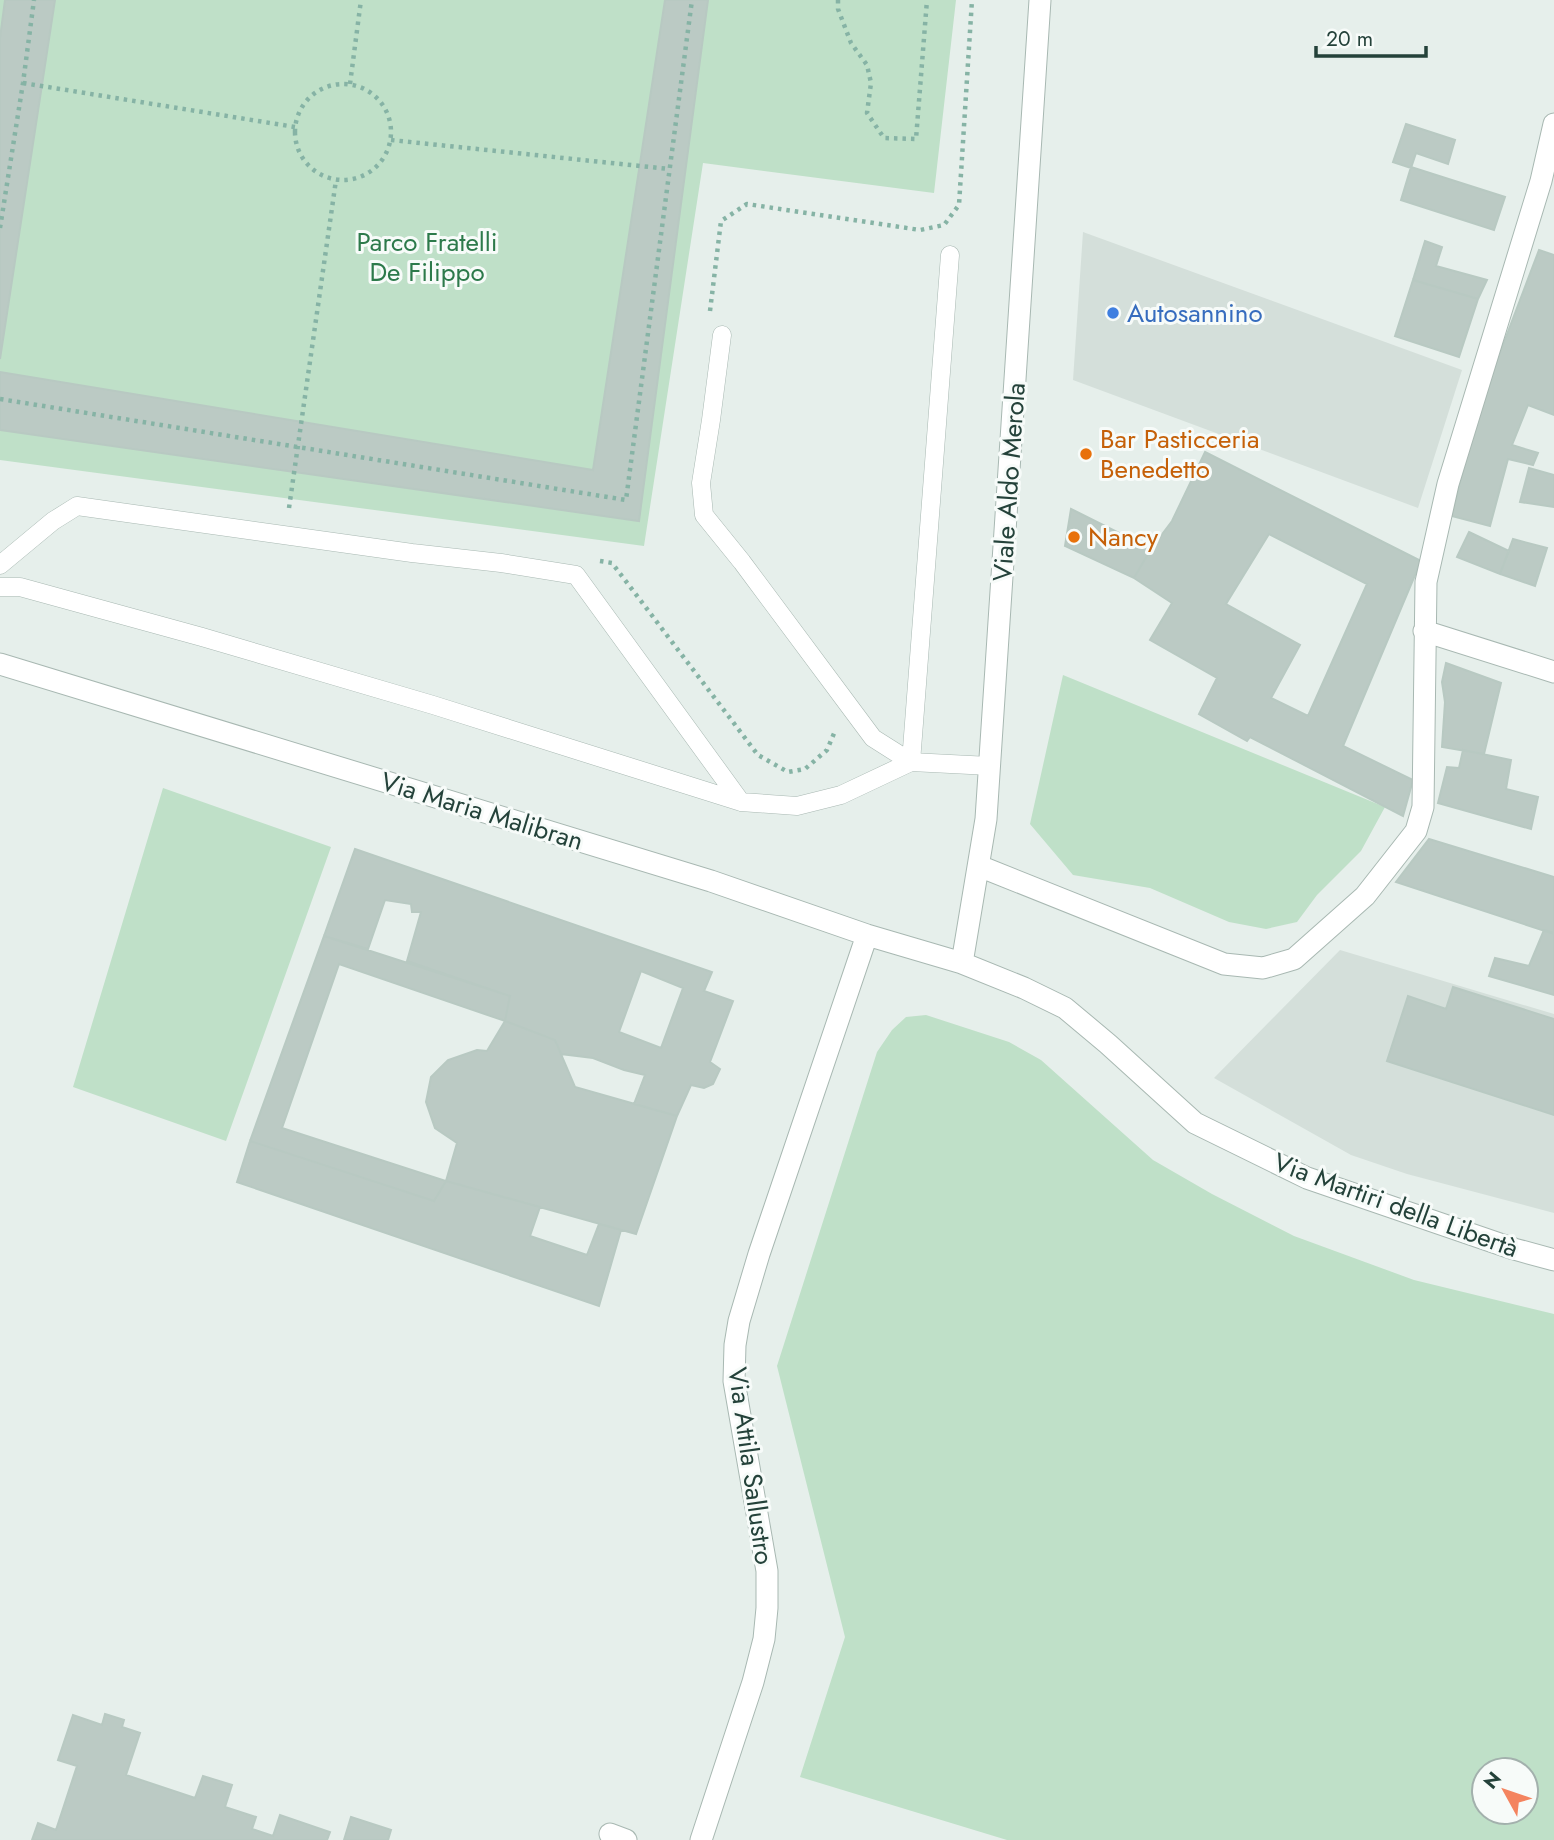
<svg xmlns="http://www.w3.org/2000/svg" width="1554" height="1840" font-family="Jost,sans-serif">
  <style>
    .built { fill: #d4dfda }
    .green { fill: #bfe0c8; fill-rule: evenodd }
    .building { fill: #bbcac4; stroke: #b8c9c2; stroke-width: 2; fill-rule: evenodd }
    .lines { fill: none; stroke-linecap: round; stroke-linejoin: round }
    .service-casing { stroke: #a8b8b2; stroke-width: 19 }
    .minor-casing { stroke: #a8b8b2; stroke-width: 23 }
    .path { stroke: #86b3a5; stroke-width: 4.5; stroke-dasharray: 3.5 5; stroke-linecap: butt }
    .service { stroke: #fff; stroke-width: 18 }
    .minor { stroke: #fff; stroke-width: 21 }
    .shop-dot { fill: #3f7fe0; stroke: #f7fbf9; stroke-width: 2.5 }
    .food-dot { fill: #e8710a; stroke: #f7fbf9; stroke-width: 2.5 }
    .labels { text-anchor: middle; dominant-baseline: central; stroke-width: 6; stroke-linejoin: round; paint-order: stroke }
    .park-label { font-size: 26px; fill: #2d7a4b; stroke: #f7fbf9 }
    .shop-label { font-size: 26px; fill: #366cbe; stroke: #f7fbf9; text-anchor: start }
    .food-label { font-size: 26px; fill: #c56008; stroke: #f7fbf9; text-anchor: start }
    .street-label { font-size: 26px; fill: #24423a; stroke: #f7fbf9 }
  </style>
  <rect width="100%" height="100%" fill="#e6efeb"/>
  <!-- built -->
  <path class="built" d="M1083 232 1462 370 1418 508 1073 380Z
    M1340 950 1554 1014V1213L1407 1174 1351 1155 1214 1078Z"/>
  <!-- green -->
  <path class="green" d="M0 0H956L934 193 703 163 644 546 0 460Z
    M1063 675 1385 807 1361 851 1317 895 1297 922 1266 929 1229 922 1150 888 1073 875 1030 824Z
    M163 788 331 847 226 1141 73 1087Z
    M926 1015 1009 1042 1041 1060 1153 1160 1212 1194 1294 1236 1414 1280 1554 1314V1840H1007L800 1777 845 1637 777 1366 877 1052 892 1030 906 1017ZM1484 1770H1526V1812H1484Z"/>
  <!-- building -->
  <path class="building" d="M5 0H55L0 359V38Z
    M665 0H708L639 521 0 430V372L593 470Z
    M1406 124 1455 140 1448 164 1416 153 1411 168 1393 162Z
    M1411 167 1505 197 1494 230 1401 200Z
    M1425 241 1442 247 1436 266 1487 280 1478 299 1413 280Z
    M1539 250 1554 255V415L1528 405 1512 445 1538 453 1533 465 1508 459 1490 526 1452 516 1476 416Z
    M1413 280 1478 299 1459 357 1395 336Z
    M1205 452 1421 561 1343 746 1413 780 1403 816 1250 737 1247 741 1199 714 1217 678 1150 640 1172 603 1134 578 1151 549 1172 521ZM1269 534 1367 584 1308 716 1271 698 1300 645 1226 604Z
    M1529 468 1554 475V507L1520 502Z
    M1071 509 1151 549 1134 578 1065 546Z
    M1469 532 1509 551 1500 574 1457 557Z
    M1513 539 1547 548 1535 586 1500 574Z
    M1446 663 1501 683 1484 754 1442 747 1445 702 1442 682Z
    M1463 750 1511 760 1506 789 1538 797 1531 829 1438 803 1447 767 1459 768Z
    M1429 839 1554 877V934L1396 882Z
    M355 849 712 972 704 991 733 1001 710 1062 720 1069 713 1084 704 1088 691 1085 677 1116 634 1104 645 1075 624 1070 593 1058 561 1054 555 1040 505 1021 510 996 407 961 421 912H412L411 904 385 900 368 949 324 936ZM641 971 683 988 661 1048 619 1032Z
    M1544 930 1554 933V995L1489 976 1495 958 1529 966Z
    M324 936 510 996 505 1021 339 964 282 1128 446 1181 434 1201 250 1141Z
    M1453 987 1554 1019V1115L1387 1061 1408 996 1446 1009Z
    M505 1021 555 1040 575 1087 677 1116 636 1234 446 1181 457 1143 435 1128 426 1102 431 1077 448 1060 477 1050 487 1051Z
    M250 1141 434 1201 446 1181 540 1207 530 1236 587 1255 599 1224 621 1230 599 1306 237 1182Z
    M105 1714 124 1720 122 1727 140 1733 126 1775 195 1798 203 1776 232 1785 225 1807 256 1817 252 1829 273 1836 280 1815 330 1832 327 1840H32L38 1823 56 1830 77 1766 58 1760 73 1715 102 1725Z
    M351 1817 391 1830 388 1840H344Z"/>
  <g class="lines">
    <!-- service casing -->
    <g class="service-casing">
      <path id="service" d="M722 335 711 420 701 483 704 515 742 562 873 738 911 762 950 255
        M0 565 53 521 77 506 412 553 501 563 576 575 741 802
        M0 587H20L202 637 433 705 741 802 797 806 841 795 911 762 990 766"/>
    </g>
    <!-- minor casing -->
    <g class="minor-casing">
      <path id="minor" d="M1424 631 1554 672
        M0 664 711 881 867 935 962 963 1024 988 1065 1008 1108 1044 1195 1123 1307 1178 1514 1249 1554 1260
        M979 866 1224 964 1263 968 1294 959 1365 896 1416 831 1423 807 1426 582 1448 484 1541 181 1554 124
        M962 963 986 819 1040 0
        M610 1834 626 1840
        M701 1840 753 1682 764 1639 767 1608V1571L734 1381 735 1345 739 1321 759 1254 867 935"/>
    </g>
    <!-- path -->
    <path class="path" d="M838 0V9L851 43 867 65 871 83 867 113 884 138 916 139 927 0
      M23 83 295 127
      M295 132a48 48 0 1 1 96 0a48 48 0 1 1-96 0Z
      M350 84 361 0
      M391 140 669 169
      M0 228 23 83 34 0
      M710 311 721 221 747 204 920 230 944 225 959 205 972 0
      M0 399 626 500 692 0
      M289 508 336 180
      M600 561 612 563 758 755 788 772 805 769 827 750 835 731"/>
    <!-- service -->
    <use href="#service" class="service"/>
    <!-- minor -->
    <use href="#minor" class="minor"/>
  </g>
  <!-- markers -->
  <circle class="shop-dot" cx="1113" cy="313" r="7"/>
  <g class="food-dot">
    <circle cx="1086" cy="454" r="7"/>
    <circle cx="1074" cy="537" r="7"/>
  </g>
  <g class="labels">
    <!-- park labels -->
    <g class="park-label">
      <text x="427" y="242">Parco Fratelli<tspan x="427" dy="30">De Filippo</tspan></text>
    </g>
    <!-- shop labels -->
    <g class="shop-label">
      <text x="1127" y="313">Autosannino</text>
    </g>
    <!-- food labels -->
    <g class="food-label">
      <text x="1100" y="439">Bar Pasticceria<tspan x="1100" dy="30">Benedetto</tspan></text>
      <text x="1088" y="537">Nancy</text>
    </g>
    <!-- street labels -->
    <g class="street-label">
      <text transform="translate(1009 482) rotate(-86)">Viale Aldo Merola</text>
      <text transform="translate(482 811) rotate(17)">Via Maria Malibran</text>
      <text transform="translate(1396 1205) rotate(20)">Via Martiri della Libertà</text>
      <text transform="translate(751 1466) rotate(82)">Via Attila Sallustro</text>
    </g>
  </g>
  <!-- north arrow -->
  <g transform="translate(1505 1791) rotate(310)"><circle r="33" fill="#f7fbf9" stroke="#a3b1ad" stroke-width="2"/>
  <path d="M0-5L12 26L0 18L-12 26Z" fill="#f4845f"/>
  <text y="-10" font-size="19" font-weight="bold" text-anchor="middle" fill="#24423a">N</text>
  </g>
  <!-- scale -->
  <path d="M1316 46v10h110v-10" fill="none" stroke="#24423a" stroke-width="3.5"/>
  <text x="1326" y="46" font-size="21" fill="#24423a" stroke="#f7fbf9" stroke-width="5" paint-order="stroke">20 m</text>
</svg>
